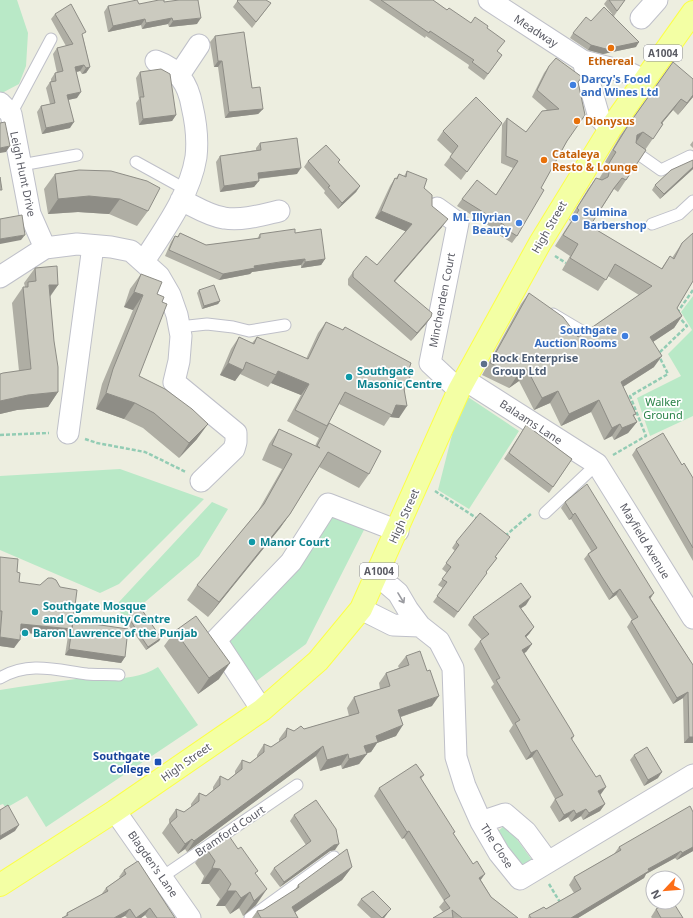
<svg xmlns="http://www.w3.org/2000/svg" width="693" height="918" font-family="'Noto Sans',sans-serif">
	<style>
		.green { fill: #b9e9c7 }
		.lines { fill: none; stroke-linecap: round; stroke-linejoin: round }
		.service-casing { stroke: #bfc0c9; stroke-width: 13 }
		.minor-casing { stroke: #bfc0c9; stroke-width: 23 }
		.primary-casing { stroke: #fcff48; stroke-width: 24 }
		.path { stroke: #93ccb4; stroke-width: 2.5; stroke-dasharray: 4 2; stroke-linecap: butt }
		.service { stroke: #fff; stroke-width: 11 }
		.minor { stroke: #fff; stroke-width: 21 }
		.primary { stroke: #f3ffa4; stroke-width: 22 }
		.wall { fill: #afaea4 }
		.shaded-wall { fill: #8e8d86 }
		.building { fill: #cbcabf; stroke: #8e8d86 }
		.oneway { stroke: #9b9ca1 }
		.food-dot { fill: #e8710a; stroke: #fff; stroke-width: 1.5 }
		.shop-dot { fill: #3f7fe0; stroke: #fff; stroke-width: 1.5 }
		.service-dot { fill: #5c6f8a; stroke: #fff; stroke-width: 1.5 }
		.culture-dot { fill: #0f9aa8; stroke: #fff; stroke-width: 1.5 }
		.transit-dot { fill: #1a4fb4; stroke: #fff; stroke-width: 1.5 }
		.labels { text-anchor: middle; stroke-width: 3.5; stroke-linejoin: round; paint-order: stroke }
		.shield { fill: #fff; stroke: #8b8c92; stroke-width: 1 }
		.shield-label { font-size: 10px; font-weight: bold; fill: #595a63 }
		.street-label { font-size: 11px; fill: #595a63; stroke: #fff }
		.food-label { font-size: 11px; font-weight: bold; fill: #c56008; stroke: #fff; text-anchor: start }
		.shop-label { font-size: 11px; font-weight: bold; fill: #366cbe; stroke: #fff; text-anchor: start }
		.service-label { font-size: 11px; font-weight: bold; fill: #4e5e75; stroke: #fff; text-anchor: start }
		.culture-label { font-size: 11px; font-weight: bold; fill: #0d838f; stroke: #fff; text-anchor: start }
		.park-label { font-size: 11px; fill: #2a8248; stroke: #fff }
		.transit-label { font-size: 11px; font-weight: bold; fill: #164399; stroke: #fff; text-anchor: end }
	</style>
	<rect width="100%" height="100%" fill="#edeee0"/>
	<path class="green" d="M 0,0 L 17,0 L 28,33 L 26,66 L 19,84 L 0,94 Z
		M 693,296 L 693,416 L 650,436 L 637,398 L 681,376 L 668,354 L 692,330 L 681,312 Z
		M 468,397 L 519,431 L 469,509 L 438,490 L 455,423 Z
		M 120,469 L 204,499 L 119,584 L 100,593 L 0,550 L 0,476 Z
		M 212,502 L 228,509 L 199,556 L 125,619 L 120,612 L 119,602 Z
		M 328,504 L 369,520 L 306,644 L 247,688 L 216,640 Z
		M 158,667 L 198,725 L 46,827 L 27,796 L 6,808 L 3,804 L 0,805 L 0,690 C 25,686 51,682 76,679 C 104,677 134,683 158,667 Z
		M 504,826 L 511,831 L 532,860 L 524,870 L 497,832 Z"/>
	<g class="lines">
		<g class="service-casing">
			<path id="service" d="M 11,114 L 51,39
				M 634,151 L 661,170 L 690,156 L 693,158
				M 136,162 L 185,189
				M 21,165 L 77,155
				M 652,224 L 679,214 L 693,201
				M 553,314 L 580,330
				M 179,327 L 207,324 L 233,327 L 249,331 L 285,325
				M 545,513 L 597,464
				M 0,678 C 29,661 56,670 87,674 C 98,675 108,674 119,675
				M 162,877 L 297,785
				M 250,918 L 334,857"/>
		</g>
		<g class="minor-casing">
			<path id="minor" d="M 489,0 L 583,61 L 629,73 L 644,80
				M 641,18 L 657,0
				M 583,61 L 599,117 L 610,129
				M 179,75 L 199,45
				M 0,103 L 11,114 L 30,214 L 45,248
				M 181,200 C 194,206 209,216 224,218 C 242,221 262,215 279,211
				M 437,208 L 458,223 L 430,363 L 459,390
				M 144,261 C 164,230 190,195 196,157 C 198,140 196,123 192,106 C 188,83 178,69 156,61
				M 0,277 L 45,248 L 77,244 L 111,247 L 131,251 L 159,276 L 170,295 L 177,315 L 181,336 L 179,361 L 174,382 L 236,433 L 236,442 L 234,449 L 201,481
				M 465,380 L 597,464 L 693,618
				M 68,433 L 93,246
				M 377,575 L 398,593 L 408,610 L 420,626 L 439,641 L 453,668 L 456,757 L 465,786 L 481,822 L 499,853 L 520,879 L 693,775
				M 361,609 L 393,625 L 420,626
				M 262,710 L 216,640 L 291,562 L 328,504 L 398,531
				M 115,811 L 190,918
				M 481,822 L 505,814 L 526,832 L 548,862"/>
		</g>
		<g class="primary-casing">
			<path id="primary" d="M 0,885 L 115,811 L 262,710 L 318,661 L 361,609 L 459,390 L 540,243 L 610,129 L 693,12"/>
		</g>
		<path class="path" d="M 555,256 L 566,263
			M 677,313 L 693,290
			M 0,435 L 49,433
			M 85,439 L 97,443 L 145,452 L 186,472
			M 613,455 L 646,436 L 630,396 L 668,374 L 658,354 L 687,326 L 679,317
			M 435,491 L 478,519
			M 505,536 L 532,513
			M 549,884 L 561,904"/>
		<use href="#service" class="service"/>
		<use href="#minor" class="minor"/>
		<use href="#primary" class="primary"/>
	</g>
	<path class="wall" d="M 238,0 L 271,3 L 252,28 L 233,7 Z
		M 369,0 L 433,0 L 447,10 L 471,23 L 487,28 L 497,52 L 502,55 L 484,80 L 468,68 L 469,65 L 426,36 L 425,38 Z
		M 607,0 L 625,0 L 614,16 L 636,47 L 603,54 L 588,50 L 570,38 L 573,33 L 591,21 L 612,14 L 604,4 Z
		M 164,2 L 197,24 L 169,27 L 168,24 L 142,29 L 141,25 L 108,32 L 104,12 L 108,6 Z
		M 55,14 L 83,37 L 90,67 L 86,73 L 82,74 L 80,71 L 77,72 L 77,98 L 68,100 L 70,128 L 42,134 L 37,112 L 41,106 L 50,104 L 46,88 L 50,82 L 51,82 L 51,79 L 55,73 L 57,73 L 53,54 L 57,48 L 66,46 L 51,19 Z
		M 215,36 L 252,88 L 263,109 L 258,114 L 225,118 L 218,67 L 214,67 L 210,42 Z
		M 673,62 L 693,97 L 678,115 L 673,110 L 662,123 L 663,124 L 645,150 L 626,180 L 618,192 L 614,189 L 590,226 L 661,269 L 670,256 L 672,258 L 682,243 L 693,233 L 693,281 L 677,308 L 682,316 L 674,328 L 653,342 L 654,367 L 623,387 L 636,414 L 634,416 L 637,422 L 628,433 L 614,440 L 612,436 L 604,440 L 591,412 L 561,426 L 550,403 L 534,410 L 519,381 L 509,388 L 482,375 L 521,304 L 529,293 L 578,337 L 639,295 L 608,276 L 598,291 L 562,270 L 570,256 L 555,246 L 571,221 L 569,220 L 588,189 L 596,178 L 599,179 L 608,164 L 605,162 L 620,136 Z
		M 549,66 L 578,82 L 567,141 L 541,188 L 517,236 L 512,243 L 499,235 L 499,232 L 457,206 L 462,199 L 496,195 L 513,168 L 501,163 L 502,125 L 507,118 L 526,132 L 547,110 L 532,97 L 544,73 Z
		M 140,72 L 176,115 L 172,121 L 139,125 L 136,103 L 139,99 L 136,78 Z
		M 502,123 L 461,180 L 444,165 L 452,154 L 437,140 L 443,131 Z
		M 693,141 L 693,148 L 690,145 Z
		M 260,143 L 297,174 L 258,179 L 254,187 L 220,192 L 216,162 L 220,156 L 256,150 L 256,148 Z
		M 693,160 L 693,169 L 660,199 L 652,190 L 655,185 Z
		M 308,161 L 338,162 L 360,186 L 356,192 L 338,209 L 324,193 L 325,191 L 304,167 Z
		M 79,170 L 148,211 L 137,226 L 109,214 L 78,212 L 48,214 L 44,189 L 55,174 Z
		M 407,171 L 424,188 L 432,206 L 442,227 L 395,281 L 431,317 L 426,324 L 411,341 L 348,285 L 348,279 L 353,272 L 377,265 L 406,231 L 375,218 L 390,186 L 395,178 L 396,178 L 399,174 L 404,176 Z
		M 180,233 L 206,245 L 257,239 L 260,234 L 295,233 L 325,259 L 321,265 L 301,268 L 301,265 L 276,268 L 252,272 L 250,274 L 219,280 L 165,256 L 171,242 L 175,236 L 177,237 Z
		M 35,268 L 58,285 L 50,297 L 58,392 L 48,407 L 17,410 L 0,414 L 0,374 L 19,371 L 12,303 L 23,287 L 25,287 L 24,283 Z
		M 141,274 L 157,294 L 162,302 L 139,376 L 197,439 L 179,458 L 143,428 L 124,419 L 96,409 L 102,384 L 133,310 L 124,307 L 130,289 Z
		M 199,290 L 220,301 L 218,304 L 202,309 L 197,293 Z
		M 326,322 L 342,330 L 345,327 L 409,369 L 399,418 L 390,417 L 384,426 L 339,404 L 327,426 L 319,438 L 287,421 L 301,395 L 271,383 L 268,387 L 240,374 L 235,381 L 220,375 L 231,349 L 239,337 L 252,343 L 257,337 L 306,359 L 318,333 Z
		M 329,423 L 369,474 L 359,488 L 319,467 L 290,514 L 280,528 L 208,617 L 187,600 L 197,585 L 258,511 L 282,469 L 262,460 L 269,444 L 279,429 L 315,446 L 319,438 Z
		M 526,425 L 572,459 L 549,493 L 504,459 Z
		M 636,449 L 682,465 L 693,478 L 693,561 L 632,455 Z
		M 565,502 L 651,599 L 693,665 L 693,743 L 684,743 L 683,698 L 673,704 L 627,627 L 631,621 L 632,620 L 616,595 L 609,600 L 584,559 L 588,554 L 591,551 L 571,519 L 569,520 L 561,508 Z
		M 456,542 L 506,543 L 495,557 L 497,558 L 486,572 L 454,618 L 433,602 L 443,588 L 438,585 L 447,573 L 442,569 L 455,551 L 452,548 Z
		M 0,557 L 17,572 L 19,582 L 125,657 L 121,663 L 65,655 L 68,636 L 67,637 L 20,632 L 14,648 L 0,646 Z
		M 526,605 L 521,608 L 534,627 L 529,634 L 526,637 L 532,644 L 526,652 L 524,653 L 574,736 L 572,740 L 601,794 L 600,795 L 605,804 L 600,811 L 583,820 L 581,816 L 571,822 L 568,817 L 559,822 L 550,807 L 555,799 L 532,757 L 526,760 L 509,731 L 513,725 L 491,687 L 494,684 L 474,649 L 480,641 L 482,640 L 468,625 L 473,617 Z
		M 130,614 L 161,638 L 159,641 L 146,650 L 127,623 L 127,617 Z
		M 175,631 L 219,679 L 198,694 L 164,646 Z
		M 406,656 L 432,706 L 401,717 L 396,736 L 377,743 L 371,752 L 367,753 L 359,764 L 342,769 L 341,765 L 320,771 L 316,756 L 187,852 L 185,849 L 178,854 L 162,833 L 169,823 L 169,819 L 176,809 L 184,812 L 191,807 L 191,804 L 199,793 L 206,796 L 213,790 L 213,787 L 220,776 L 228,780 L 235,774 L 235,771 L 242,760 L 250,763 L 257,758 L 257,755 L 264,744 L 271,747 L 279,742 L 279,739 L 287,728 L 294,731 L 304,729 L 349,716 L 347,708 L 354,697 L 380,689 L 379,683 L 386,673 L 399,668 L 398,666 Z
		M 634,755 L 658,778 L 644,786 L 630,760 Z
		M 424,775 L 421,779 L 491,897 L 518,918 L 433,918 L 443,912 L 439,907 L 444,901 L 404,838 L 402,839 L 374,796 L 379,788 Z
		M 693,812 L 693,851 L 677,860 L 675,858 L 646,874 L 644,878 L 578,918 L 528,918 L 529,915 L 546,909 L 574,893 L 569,885 L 574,877 L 614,854 L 619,847 Z
		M 294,815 L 335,850 L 330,851 L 280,887 L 270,874 L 274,868 L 306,845 L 290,821 Z
		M 206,848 L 256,874 L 256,905 L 243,916 L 239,908 L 230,914 L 225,906 L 216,906 L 220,899 L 209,884 L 201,884 L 204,876 L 195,863 Z
		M 352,867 L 342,880 L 295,912 L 298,918 L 252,918 L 257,911 L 263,910 L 295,890 L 298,885 Z
		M 124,870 L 175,918 L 147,918 L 145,915 L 141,918 L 127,918 L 125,916 L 65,917 L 67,913 L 101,895 L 106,888 L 120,878 L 119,877 Z
		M 361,899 L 387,914 L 384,918 L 371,918 L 357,905 Z
		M 656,909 L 683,918 L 652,918 L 651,917 Z"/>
	<path class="shaded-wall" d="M 172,18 L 168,24 L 142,29 L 146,23 Z
		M 201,18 L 197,24 L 169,27 L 173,21 Z
		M 145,19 L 141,25 L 108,32 L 113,26 Z
		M 639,42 L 636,47 L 603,54 L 588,50 L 591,45 Z
		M 218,61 L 222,61 L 218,67 L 214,67 Z
		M 84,65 L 80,71 L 71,73 L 75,67 Z
		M 90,67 L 86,73 L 82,74 L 86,68 Z
		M 81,92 L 77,98 L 63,101 L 67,95 Z
		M 693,95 L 693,97 L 678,115 Z
		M 681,99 L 673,110 L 653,134 L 661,123 Z
		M 263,109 L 258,114 L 225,118 L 229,112 Z
		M 176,115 L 172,121 L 139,125 L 143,119 Z
		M 74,122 L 70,128 L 42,134 L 46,128 Z
		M 643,132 L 635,144 L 637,135 Z
		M 10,146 L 6,152 L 0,153 L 0,148 Z
		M 693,167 L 693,169 L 660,199 L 664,194 Z
		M 301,168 L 297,174 L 254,179 L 258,173 Z
		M 259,181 L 254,187 L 220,192 L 224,186 Z
		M 360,186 L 356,192 L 338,209 L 342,203 Z
		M 89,196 L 120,199 L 109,214 L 78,212 L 48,214 L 58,199 Z
		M 381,211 L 412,224 L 407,232 L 375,218 Z
		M 448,219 L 442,227 L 389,288 L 394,281 Z
		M 25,235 L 21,240 L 0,244 L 0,239 Z
		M 305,259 L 301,265 L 252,272 L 250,274 L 219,280 L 223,274 L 254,266 Z
		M 325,259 L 321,265 L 301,268 L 305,262 Z
		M 49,285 L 58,285 L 47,300 Z
		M 134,292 L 143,295 L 133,310 L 124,307 Z
		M 220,301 L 218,304 L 202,309 L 204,306 Z
		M 682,316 L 674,328 L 642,349 L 650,337 Z
		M 431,317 L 426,324 L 411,341 L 417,333 Z
		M 662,356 L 654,367 L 613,393 L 621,382 Z
		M 228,363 L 243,370 L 235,381 L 220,375 Z
		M 527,369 L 519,381 L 509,388 L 517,376 Z
		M 278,371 L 309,384 L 301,395 L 271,383 L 276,375 Z
		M 558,391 L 550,403 L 534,410 L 542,398 Z
		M 58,392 L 48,407 L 17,410 L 0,414 L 0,401 L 28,395 Z
		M 106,393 L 135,403 L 124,419 L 96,409 Z
		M 599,400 L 591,412 L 561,426 L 569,414 Z
		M 396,405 L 407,406 L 399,418 L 390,417 Z
		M 637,422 L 628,433 L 614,440 L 622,428 Z
		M 208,424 L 197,439 L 179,458 L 189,443 Z
		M 620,424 L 612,436 L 604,440 L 612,428 Z
		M 575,513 L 571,519 L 569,520 L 573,515 Z
		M 290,514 L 280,528 L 208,617 L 219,602 Z
		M 620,589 L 616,595 L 609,600 L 613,594 Z
		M 654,593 L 650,599 L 649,597 Z
		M 531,597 L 526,605 L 514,613 L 519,606 Z
		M 21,624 L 72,629 L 67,637 L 16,632 Z
		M 534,627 L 529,634 L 520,643 L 525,636 Z
		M 0,637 L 20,640 L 14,648 L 0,646 Z
		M 161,638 L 159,641 L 146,650 L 148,647 Z
		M 532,644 L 526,652 L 517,657 L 522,650 Z
		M 69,649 L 125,657 L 121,663 L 65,655 Z
		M 230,663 L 219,679 L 198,694 L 209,678 Z
		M 688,692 L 683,698 L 673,704 L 677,698 Z
		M 439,696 L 432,706 L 391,720 L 398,710 Z
		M 403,725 L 396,736 L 377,743 L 371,752 L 357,756 L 364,746 L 376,736 Z
		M 689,737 L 693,737 L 693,743 L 684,743 Z
		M 323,746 L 316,756 L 187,852 L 194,841 Z
		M 537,750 L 532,757 L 526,760 L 531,753 Z
		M 348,754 L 341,765 L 320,771 L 327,760 Z
		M 367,754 L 359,764 L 342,769 L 349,759 Z
		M 662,772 L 658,778 L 644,786 L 648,780 Z
		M 606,787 L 601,794 L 593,799 L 598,791 Z
		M 605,804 L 600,811 L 583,820 L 589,813 Z
		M 586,809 L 581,816 L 571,822 L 576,814 Z
		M 574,810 L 568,817 L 559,822 L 564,815 Z
		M 19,825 L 15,831 L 0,840 L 0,836 Z
		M 409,831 L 404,838 L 402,839 L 407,832 Z
		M 192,839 L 185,849 L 178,854 L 185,844 Z
		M 339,844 L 335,850 L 330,851 L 280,887 L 284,882 L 334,845 Z
		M 693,847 L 693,851 L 677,860 L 682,853 Z
		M 681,851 L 675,858 L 646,874 L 644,878 L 578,918 L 571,918 L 648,869 Z
		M 352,867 L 342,880 L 287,918 L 292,907 Z
		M 212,868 L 220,869 L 209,884 L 201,884 Z
		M 485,874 L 480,881 L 479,878 Z
		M 267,889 L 256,905 L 243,916 L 254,901 Z
		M 227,891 L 236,891 L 225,906 L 216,906 Z
		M 250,892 L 239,908 L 230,914 L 241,898 Z
		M 150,908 L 145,915 L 141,918 L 136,918 Z
		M 130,909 L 125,916 L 121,918 L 114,918 Z
		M 391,909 L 387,914 L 384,918 L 382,918 Z"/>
	<path class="building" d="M 137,0 L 139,4 L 159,0 L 164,0 L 164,2 L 179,0 L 198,0 L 201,18 L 173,21 L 172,18 L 146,23 L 145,19 L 113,26 L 108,6 Z
		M 238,0 L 266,0 L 271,3 L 256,22 L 237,1 Z
		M 381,0 L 433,0 L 447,10 L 449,8 L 471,23 L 475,17 L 488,26 L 487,28 L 505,41 L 497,51 L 502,55 L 488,74 L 472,62 L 474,60 L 430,31 L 429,33 Z
		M 609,0 L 625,0 L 617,11 Z
		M 71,4 L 86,32 L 82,34 L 90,67 L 86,68 L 84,65 L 75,67 L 81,92 L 67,95 L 74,122 L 46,128 L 41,106 L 55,103 L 50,82 L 56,81 L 55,73 L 63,71 L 57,48 L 73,44 L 55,14 Z
		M 604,7 L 639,42 L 606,49 L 591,45 L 573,33 L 586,17 L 591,21 Z
		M 244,32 L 252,88 L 260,87 L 263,109 L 229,112 L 222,61 L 218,61 L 215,36 Z
		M 556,58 L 582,77 L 578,82 L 585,115 L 567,141 L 541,188 L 544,190 L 517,236 L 504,228 L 504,225 L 462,199 L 477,180 L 496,195 L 518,161 L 506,156 L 507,118 L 526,132 L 542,111 L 559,109 L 537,90 L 549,66 Z
		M 673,62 L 693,79 L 693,95 L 687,103 L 681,99 L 661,123 L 663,124 L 653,139 L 643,132 L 637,135 L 636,143 L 646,150 L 626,180 L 622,178 L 614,188 L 590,226 L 662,269 L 670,256 L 674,259 L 682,243 L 693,233 L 693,281 L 677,308 L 682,316 L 650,337 L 662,356 L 621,382 L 636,414 L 633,415 L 637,422 L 622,428 L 620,424 L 612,428 L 599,400 L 569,414 L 558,391 L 542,398 L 527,369 L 517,376 L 490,363 L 529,293 L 563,317 L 578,337 L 652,286 L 615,264 L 606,280 L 570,258 L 578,244 L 563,235 L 579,210 L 577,208 L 596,178 L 602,180 L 608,177 L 609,173 L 606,168 L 616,152 L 613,150 L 629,124 Z
		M 161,69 L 170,74 L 176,115 L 143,119 L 140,97 L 144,97 L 140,72 Z
		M 476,97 L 502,123 L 467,172 L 450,157 L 458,146 L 443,131 Z
		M 5,122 L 10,146 L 0,148 L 0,123 Z
		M 297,138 L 301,168 L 258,173 L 259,181 L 224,186 L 220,156 L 261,150 L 260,143 Z
		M 326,145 L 340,160 L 338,162 L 360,186 L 342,203 L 328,187 L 330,186 L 308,161 Z
		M 693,160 L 693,167 L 664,194 L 655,185 L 671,170 Z
		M 79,170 L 111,171 L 147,181 L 160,188 L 148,211 L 120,199 L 89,196 L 58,199 L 55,174 Z
		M 407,171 L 427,179 L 424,188 L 432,195 L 432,206 L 448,219 L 394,281 L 432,313 L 431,317 L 417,333 L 353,277 L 353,272 L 366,256 L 377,265 L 412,224 L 381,211 L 395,178 L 397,179 L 399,174 L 406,177 Z
		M 0,177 L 2,190 L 0,190 Z
		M 22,215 L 25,235 L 0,239 L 0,219 Z
		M 295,229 L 295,233 L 321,229 L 325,259 L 305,262 L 305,259 L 280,262 L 254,266 L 255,268 L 223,274 L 169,250 L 175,236 L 178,237 L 180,233 L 206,245 L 260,238 L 260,234 Z
		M 57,266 L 58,285 L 49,285 L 54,341 L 58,367 L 58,392 L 28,395 L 0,401 L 0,374 L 3,373 L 31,369 L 23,287 L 28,287 L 28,282 L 36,281 L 35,268 Z
		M 141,274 L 162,282 L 157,294 L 164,297 L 162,302 L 167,304 L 139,376 L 165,389 L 192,409 L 208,424 L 189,443 L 154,413 L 135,403 L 106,393 L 113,369 L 143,295 L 134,292 Z
		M 214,285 L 220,301 L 204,306 L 199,290 Z
		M 326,322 L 343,330 L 345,327 L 411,363 L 409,369 L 413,371 L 404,389 L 407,406 L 396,405 L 392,415 L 345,392 L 327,426 L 295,410 L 309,384 L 278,371 L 276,375 L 246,362 L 243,370 L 228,363 L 239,337 L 254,344 L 257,337 L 308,359 Z
		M 329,423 L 381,451 L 369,474 L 328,452 L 290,514 L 219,602 L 197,585 L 264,504 L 292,454 L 272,445 L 279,429 L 320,448 L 317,446 Z
		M 526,425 L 572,459 L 553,487 L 509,453 Z
		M 663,433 L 682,465 L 684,463 L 693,478 L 693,548 L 636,449 Z
		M 587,484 L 654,593 L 649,597 L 693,665 L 693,737 L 689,737 L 688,692 L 677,698 L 631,621 L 638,617 L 620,589 L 613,594 L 602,577 L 588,554 L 597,548 L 575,513 L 573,515 L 565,502 Z
		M 480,513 L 510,537 L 495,557 L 497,558 L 486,572 L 487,573 L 458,612 L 437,596 L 447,582 L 442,579 L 451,567 L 446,563 L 459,545 L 456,542 Z
		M 0,557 L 18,559 L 17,572 L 20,573 L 19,582 L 40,585 L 48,578 L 52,578 L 56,580 L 60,587 L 77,590 L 72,629 L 21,624 L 20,640 L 0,637 L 2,611 L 0,611 Z
		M 521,583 L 531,597 L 519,606 L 534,627 L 525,636 L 532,644 L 522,650 L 571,730 L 574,736 L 571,738 L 596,777 L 600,775 L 606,787 L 598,791 L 605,804 L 589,813 L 586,809 L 576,814 L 574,810 L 564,815 L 555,799 L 563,795 L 537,750 L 531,753 L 515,723 L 520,720 L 496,680 L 500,678 L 480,641 L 489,634 L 473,617 Z
		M 140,607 L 161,638 L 148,647 L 130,620 L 130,614 Z
		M 196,616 L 230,663 L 209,678 L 175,631 Z
		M 73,621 L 128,629 L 125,657 L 69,649 Z
		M 420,651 L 427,671 L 430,670 L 439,696 L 398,710 L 403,725 L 376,736 L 378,742 L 364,746 L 367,754 L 349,759 L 348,754 L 327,760 L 323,746 L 194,841 L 192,839 L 185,844 L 170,823 L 177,817 L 176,809 L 184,812 L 199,801 L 199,793 L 206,796 L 220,785 L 220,776 L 228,780 L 242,769 L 242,760 L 250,763 L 264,752 L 264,744 L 271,747 L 286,737 L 287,728 L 294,731 L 301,726 L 304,729 L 359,713 L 354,697 L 390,686 L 386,673 L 409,665 L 406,656 Z
		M 647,747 L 662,772 L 648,780 L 634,755 Z
		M 416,764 L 424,775 L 420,777 L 455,832 L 453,833 L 473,864 L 477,861 L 485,874 L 479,878 L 491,897 L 518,918 L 462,918 L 452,910 L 453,918 L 433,918 L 450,908 L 444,900 L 450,896 L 409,831 L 407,832 L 379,788 Z
		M 316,800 L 336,829 L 339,844 L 334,845 L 284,882 L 274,868 L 311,841 L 294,815 Z
		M 8,805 L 19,825 L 0,836 L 0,810 Z
		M 690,806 L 693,812 L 693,847 L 682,853 L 681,851 L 648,869 L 649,871 L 571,918 L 531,918 L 529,915 L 544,907 L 546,909 L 581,889 L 574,877 L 621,850 L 619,847 Z
		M 227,833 L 238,849 L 241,847 L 258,871 L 255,873 L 267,889 L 254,901 L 250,892 L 241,898 L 236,891 L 227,891 L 231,884 L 220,869 L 212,868 L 215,861 L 206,848 Z
		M 347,849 L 352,867 L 292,907 L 298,918 L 261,918 L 257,911 L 263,910 L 299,887 L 298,885 Z
		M 138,861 L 175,918 L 157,918 L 150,908 L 136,918 L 130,909 L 114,918 L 62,918 L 68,915 L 67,913 L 108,891 L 106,888 L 126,874 L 124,870 Z
		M 373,891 L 391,909 L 382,918 L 361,899 Z
		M 668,902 L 673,902 L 683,918 L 661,918 L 656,909 Z"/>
	<defs><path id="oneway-shaft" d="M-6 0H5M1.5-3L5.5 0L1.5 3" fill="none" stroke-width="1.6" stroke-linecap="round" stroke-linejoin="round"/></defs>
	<use class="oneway" href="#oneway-shaft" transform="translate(401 598) rotate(59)"/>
	<g class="food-dot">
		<circle cx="611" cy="48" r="4"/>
		<circle cx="577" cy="121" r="4"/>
		<circle cx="544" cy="160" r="4"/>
	</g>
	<g class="shop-dot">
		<circle cx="573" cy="85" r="4"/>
		<circle cx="575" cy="218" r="4"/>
		<circle cx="519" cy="223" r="4"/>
		<circle cx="625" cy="336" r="4"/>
	</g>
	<circle class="service-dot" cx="484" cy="364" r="4"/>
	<g class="culture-dot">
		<circle cx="349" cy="377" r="4"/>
		<circle cx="252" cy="542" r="4"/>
		<circle cx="35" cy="612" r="4"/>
		<circle cx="25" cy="633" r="4"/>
	</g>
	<rect class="transit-dot" x="154" y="758" width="8" height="8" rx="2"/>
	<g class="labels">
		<g class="shield">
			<rect x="644" y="45" width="38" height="16" rx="3"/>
			<rect x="360" y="563" width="38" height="16" rx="3"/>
		</g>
		<g class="shield-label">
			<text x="663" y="57">A1004</text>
			<text x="379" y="575">A1004</text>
		</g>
		<g class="street-label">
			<text transform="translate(536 31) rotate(33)" y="4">Meadway</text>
			<text transform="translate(23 174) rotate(78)" y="4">Leigh Hunt Drive</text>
			<text transform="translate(549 227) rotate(-60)" y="4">High Street</text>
			<text transform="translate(442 300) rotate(-79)" y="4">Minchenden Court</text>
			<text transform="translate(531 422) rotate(33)" y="4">Balaams Lane</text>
			<text transform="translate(404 516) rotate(-66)" y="4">High Street</text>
			<text transform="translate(645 541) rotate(59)" y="4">Mayfield Avenue</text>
			<text transform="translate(186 762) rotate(-35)" y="4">High Street</text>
			<text transform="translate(230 831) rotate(-34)" y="4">Bramford Court</text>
			<text transform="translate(497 846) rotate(57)" y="4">The Close</text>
			<text transform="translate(153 864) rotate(55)" y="4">Blagden's Lane</text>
		</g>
		<g class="food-label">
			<text x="611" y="65" text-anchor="middle">Ethereal</text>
			<text x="585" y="125">Dionysus</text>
			<text x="552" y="158">Cataleya<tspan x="552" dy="13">Resto &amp; Lounge</tspan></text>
		</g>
		<g class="shop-label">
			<text x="581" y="83">Darcy's Food<tspan x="581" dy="13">and Wines Ltd</tspan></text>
			<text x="583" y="216">Sulmina<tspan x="583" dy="13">Barbershop</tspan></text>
			<text x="511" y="221" text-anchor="end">ML Illyrian<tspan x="511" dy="13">Beauty</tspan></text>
			<text x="617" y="334" text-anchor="end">Southgate<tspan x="617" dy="13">Auction Rooms</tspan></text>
		</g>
		<g class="service-label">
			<text x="492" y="362">Rock Enterprise<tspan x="492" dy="13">Group Ltd</tspan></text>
		</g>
		<g class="culture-label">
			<text x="357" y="375">Southgate<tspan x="357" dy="13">Masonic Centre</tspan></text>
			<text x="260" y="546">Manor Court</text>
			<text x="43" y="610">Southgate Mosque<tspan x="43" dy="13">and Community Centre</tspan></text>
			<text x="33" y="637">Baron Lawrence of the Punjab</text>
		</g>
		<g class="park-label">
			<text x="663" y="406">Walker<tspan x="663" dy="13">Ground</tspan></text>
		</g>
		<g class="transit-label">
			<text x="150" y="760">Southgate<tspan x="150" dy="13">College</tspan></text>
		</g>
	</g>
	<g transform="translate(665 890) rotate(244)"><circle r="19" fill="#ffffff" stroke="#bdbdc1"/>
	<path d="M0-3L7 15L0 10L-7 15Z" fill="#fc6e18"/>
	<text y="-6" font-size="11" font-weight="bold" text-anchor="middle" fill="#595a63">N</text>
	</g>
</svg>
